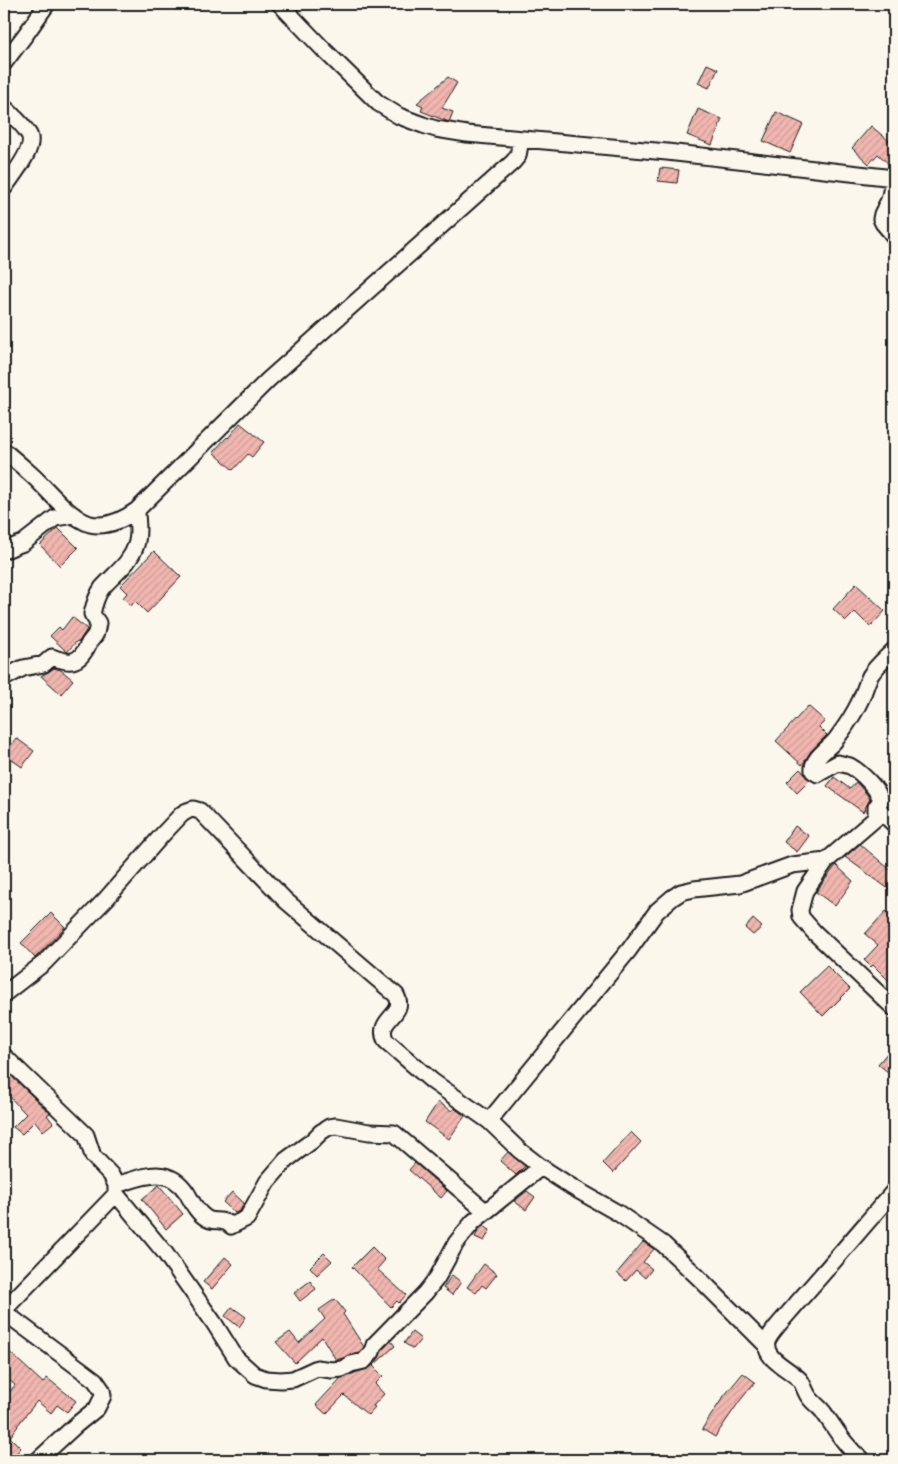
<svg xmlns="http://www.w3.org/2000/svg" width="898" height="1464" font-family="Dekko,sans-serif">
	<style>
		.building { fill: url(#building-hatch); stroke: #1c1c1c }
		.lines { fill: none; stroke-linecap: round; stroke-linejoin: round }
		.minor-casing { stroke: #1c1c1c; stroke-width: 19 }
		.minor { stroke: #fbf7ec; stroke-width: 15 }
	</style>
	<defs>
		<pattern id="building-hatch" width="6" height="6" patternUnits="userSpaceOnUse" patternTransform="scale(1.25)"><rect width="6" height="6" fill="#f1b6b0"/><path d="M-1 1l2-2M0 6l6-6M5 7l2-2" fill="none" stroke="#ce9c97"/></pattern>
	</defs>
	<rect width="100%" height="100%" fill="#fbf7ec"/>
	<filter id="ink" filterUnits="userSpaceOnUse"><feTurbulence type="fractalNoise" baseFrequency=".02" numOctaves="2"/><feDisplacementMap in="SourceGraphic" scale="10" xChannelSelector="R" yChannelSelector="G"/><feConvolveMatrix kernelMatrix="1 2 1 2 8 2 1 2 1" color-interpolation-filters="sRGB"/></filter>
	<g filter="url(#ink)">
		<path class="building" d="M 707,64 L 718,69 L 709,88 L 698,83 Z
			M 448,77 L 457,83 L 442,108 L 453,112 L 449,122 L 421,111 L 423,106 L 417,103 Z
			M 698,109 L 722,119 L 712,145 L 687,135 Z
			M 776,112 L 803,124 L 790,153 L 763,141 Z
			M 871,126 L 894,145 L 894,157 L 889,164 L 878,154 L 869,164 L 852,148 Z
			M 660,168 L 679,170 L 677,183 L 658,181 Z
			M 240,423 L 264,442 L 252,457 L 248,454 L 233,470 L 213,452 L 227,437 L 228,438 Z
			M 58,528 L 78,548 L 60,566 L 40,545 Z
			M 154,551 L 181,577 L 147,613 L 135,601 L 131,606 L 123,598 L 127,593 L 120,586 Z
			M 856,584 L 885,611 L 870,627 L 855,612 L 846,621 L 833,609 Z
			M 72,617 L 87,629 L 79,642 L 77,641 L 67,652 L 50,636 L 59,627 L 62,630 Z
			M 54,668 L 61,670 L 73,680 L 61,694 L 41,676 Z
			M 808,706 L 825,721 L 819,727 L 827,735 L 811,751 L 802,765 L 776,741 Z
			M 16,738 L 34,751 L 22,767 L 4,754 Z
			M 800,769 L 810,780 L 797,793 L 787,782 Z
			M 834,777 L 850,789 L 856,782 L 865,792 L 870,799 L 863,812 L 827,786 Z
			M 795,826 L 809,836 L 797,852 L 784,842 Z
			M 860,844 L 894,873 L 894,893 L 845,857 Z
			M 836,865 L 853,881 L 835,906 L 816,892 Z
			M 886,911 L 894,919 L 894,986 L 873,965 L 871,967 L 864,960 L 878,945 L 865,934 Z
			M 51,913 L 65,927 L 35,958 L 21,943 Z
			M 753,919 L 762,927 L 753,935 L 745,928 Z
			M 827,966 L 850,989 L 823,1016 L 800,992 Z
			M 894,1045 L 894,1077 L 878,1064 Z
			M 4,1069 L 50,1113 L 47,1115 L 53,1123 L 43,1131 L 35,1121 L 22,1134 L 13,1127 L 26,1114 L 4,1091 Z
			M 438,1102 L 452,1111 L 454,1108 L 465,1116 L 449,1139 L 425,1122 Z
			M 631,1132 L 641,1142 L 613,1173 L 603,1163 Z
			M 508,1152 L 525,1166 L 516,1175 L 500,1161 Z
			M 415,1163 L 447,1191 L 441,1198 L 409,1170 Z
			M 159,1185 L 183,1214 L 166,1229 L 142,1199 Z
			M 527,1191 L 535,1197 L 526,1210 L 514,1201 Z
			M 232,1192 L 244,1203 L 240,1211 L 235,1213 L 223,1202 Z
			M 483,1226 L 490,1230 L 484,1241 L 475,1237 L 479,1229 Z
			M 643,1242 L 654,1249 L 643,1262 L 652,1269 L 645,1278 L 636,1270 L 626,1281 L 617,1273 Z
			M 372,1247 L 385,1260 L 377,1269 L 406,1295 L 399,1303 L 397,1301 L 391,1307 L 352,1267 Z
			M 324,1253 L 332,1261 L 317,1275 L 310,1267 Z
			M 225,1257 L 233,1264 L 212,1289 L 203,1282 Z
			M 484,1264 L 497,1274 L 486,1288 L 482,1285 L 476,1293 L 467,1287 Z
			M 452,1275 L 461,1282 L 452,1295 L 443,1288 Z
			M 310,1281 L 316,1289 L 300,1301 L 294,1293 Z
			M 335,1299 L 345,1312 L 343,1314 L 364,1347 L 359,1353 L 336,1360 L 322,1337 L 295,1363 L 276,1342 L 290,1332 L 299,1343 L 325,1319 L 319,1310 Z
			M 232,1307 L 246,1317 L 239,1327 L 225,1316 Z
			M 412,1332 L 421,1339 L 413,1349 L 404,1343 Z
			M 391,1341 L 395,1346 L 373,1366 L 383,1376 L 375,1384 L 384,1394 L 373,1406 L 375,1407 L 368,1415 L 344,1395 L 326,1414 L 316,1405 L 341,1378 L 371,1367 L 379,1358 L 382,1350 Z
			M 4,1347 L 43,1383 L 47,1378 L 76,1401 L 67,1412 L 57,1405 L 51,1413 L 37,1401 L 17,1426 L 18,1426 L 10,1437 L 21,1448 L 10,1460 L 4,1460 L 4,1399 L 15,1385 L 4,1376 Z
			M 743,1373 L 755,1382 L 739,1402 L 715,1437 L 702,1429 L 724,1396 Z"/>
		<g class="lines">
			<g class="minor-casing">
				<path id="minor" d="M 280,4 L 323,49 L 378,103 L 399,116 L 423,125 L 436,129 L 467,134 L 667,152 L 894,178
					M 4,63 L 26,34 L 47,4
					M 4,107 C 12,115 22,123 28,133 C 38,146 12,176 4,188
					M 894,178 L 889,200 L 882,214 L 881,219 L 883,223 L 894,236
					M 4,451 C 14,459 24,468 33,476 C 48,490 70,518 90,524 C 107,528 123,520 137,510 L 268,380 L 513,162 L 518,156 L 521,139
					M 4,549 L 5,550 C 12,548 16,545 23,543 L 55,518 L 74,515
					M 894,650 C 886,658 876,666 870,676 C 866,684 864,693 860,701 C 854,714 846,726 837,738 C 830,748 811,758 813,771 L 818,774 L 838,763 C 842,764 847,765 850,766 C 861,772 878,789 881,800 L 876,807 L 876,818 L 826,861 L 805,891 L 800,910 L 801,917 L 814,932 L 894,1008
					M 4,678 L 23,668 L 44,664 L 52,657 C 70,664 79,664 88,645 C 89,641 93,639 95,635 C 97,632 97,627 98,623 L 92,614 C 94,605 97,595 102,588 C 114,574 130,564 136,545 C 140,534 137,521 137,510
					M 876,807 L 894,824
					M 4,994 L 44,963 L 106,899 L 163,834 L 182,814 L 187,811 L 193,809 L 200,811 L 285,900 L 396,995 C 408,1015 374,1019 386,1041 L 432,1081 L 489,1121 L 519,1150 L 541,1167 L 572,1187 L 618,1213 L 663,1244 L 699,1278 L 767,1346
					M 4,1056 L 86,1135 L 93,1156 L 111,1175 L 116,1185 L 116,1194 L 4,1310
					M 489,1121 L 629,950 L 657,911 L 672,898 L 681,892 L 694,889 L 740,884 L 792,865 L 826,861
					M 116,1185 C 143,1177 168,1164 187,1193 C 192,1202 197,1213 206,1218 C 213,1223 218,1219 224,1222 C 227,1222 229,1224 231,1226 L 247,1218 L 267,1182 L 286,1160 L 312,1141 L 321,1132 L 329,1127 L 336,1126 L 369,1132 L 394,1133 L 485,1211
					M 116,1194 L 165,1253 L 214,1323 L 236,1358 L 255,1375 L 266,1379 L 281,1380 L 293,1379 L 317,1368 L 332,1370 L 342,1369 L 351,1364 L 364,1361 L 372,1352 L 374,1345 L 425,1293 L 437,1278 L 456,1243 L 473,1222 L 541,1167
					M 4,1312 L 95,1380 L 102,1390 L 103,1396 L 97,1408 L 76,1425 L 38,1460
					M 862,1460 C 846,1447 836,1430 824,1413 C 820,1407 813,1403 809,1397 C 805,1392 804,1385 800,1380 C 790,1369 763,1359 767,1342 C 769,1333 791,1311 797,1303 C 830,1266 862,1228 894,1191"/>
			</g>
			<use href="#minor" class="minor"/>
		</g>
	</g>
	<rect width="898" height="1464" fill="none" stroke="#fbf7ec" stroke-width="20"/>
	<rect x="10" y="10" width="878" height="1444" fill="none" stroke="#1c1c1c" stroke-width="2" filter="url(#ink)"/>
</svg>
